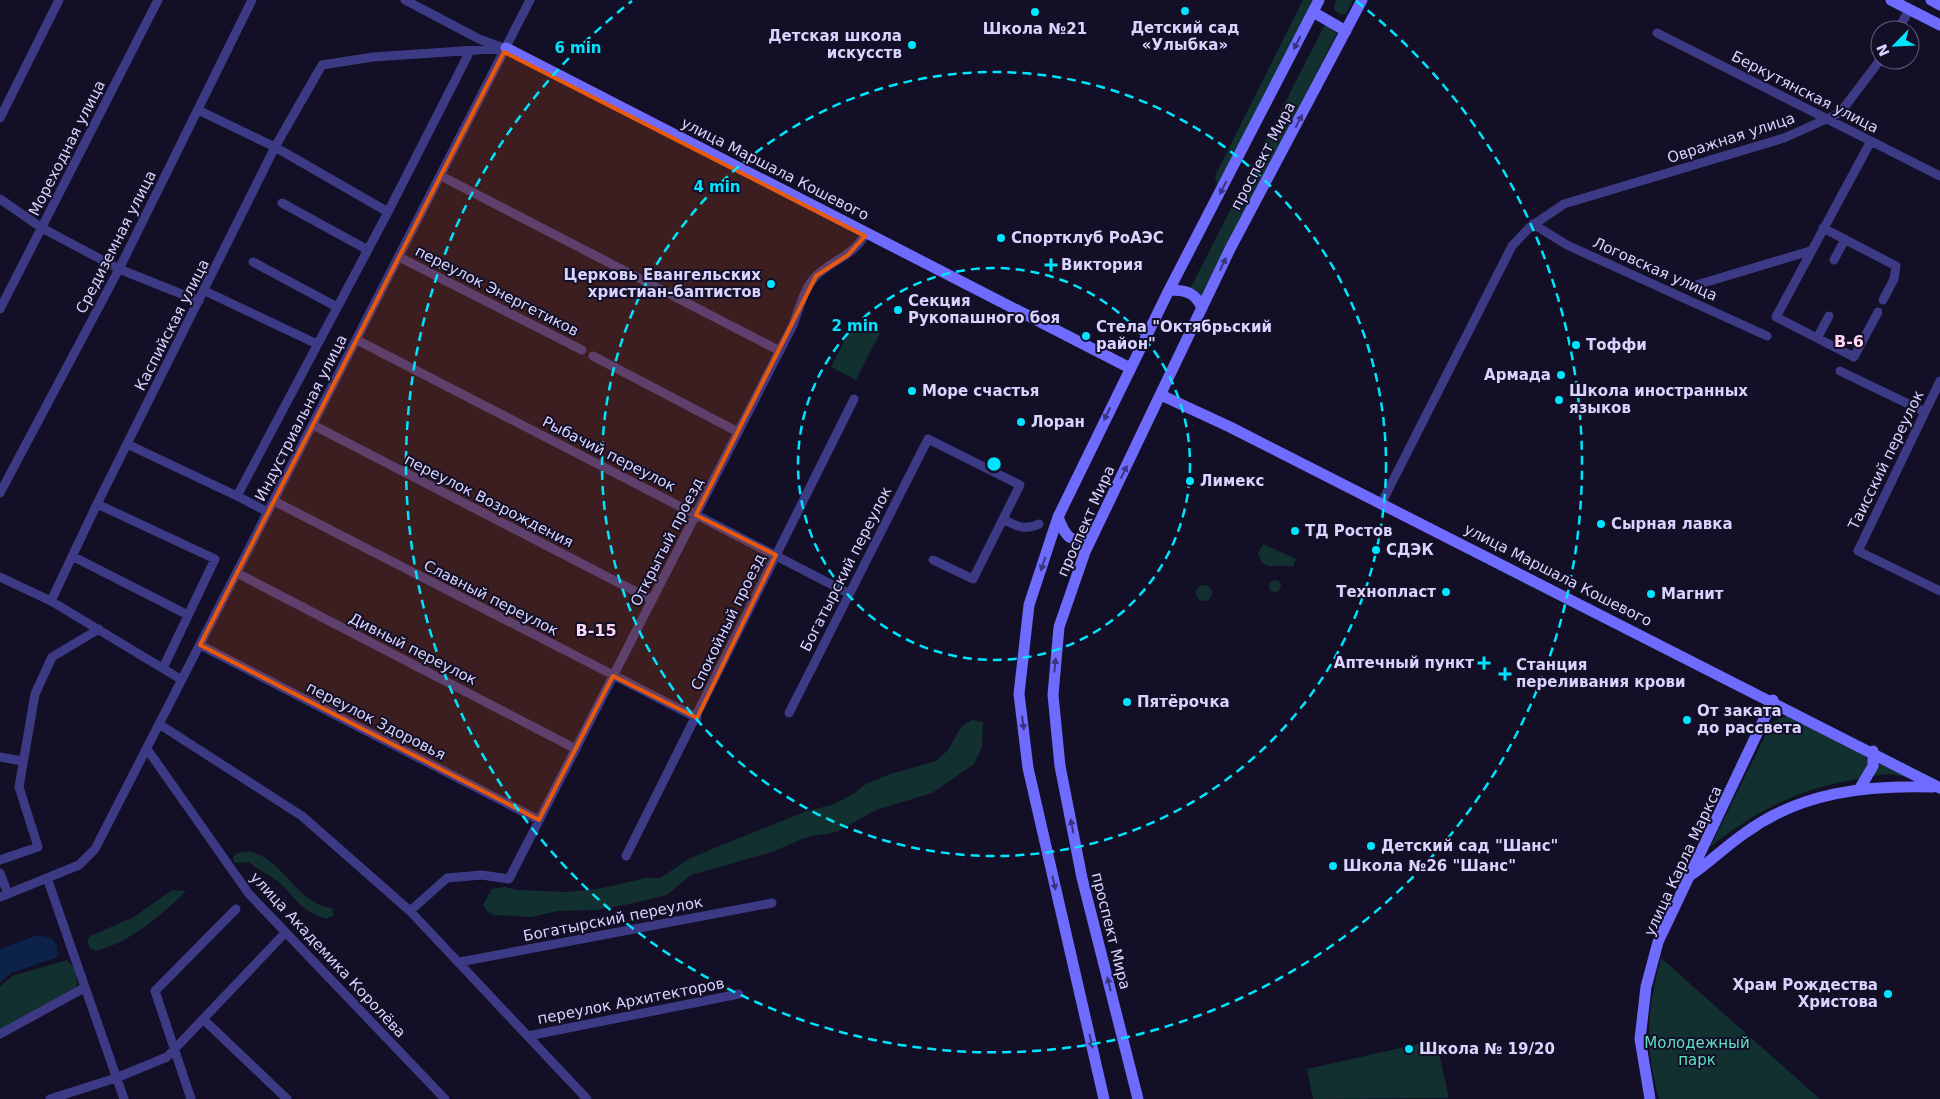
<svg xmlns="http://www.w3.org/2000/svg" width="1940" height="1099" font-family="'DejaVu Sans',sans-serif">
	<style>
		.green { fill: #12302f }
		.water { fill: #0c2248 }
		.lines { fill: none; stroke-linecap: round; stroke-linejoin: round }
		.street { stroke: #3d3a85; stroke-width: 9 }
		.secondary { stroke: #6f6bff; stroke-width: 11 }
		.oneway { fill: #38347d }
		.marked { fill: #e8590c; fill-opacity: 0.2; stroke: #e8590c; stroke-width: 4; stroke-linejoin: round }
		.ring { fill: none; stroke: #00e5ff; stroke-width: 2.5; stroke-dasharray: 9 6 }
		.poi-dot { fill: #00e5ff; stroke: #130f26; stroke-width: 2 }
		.labels { text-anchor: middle; stroke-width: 4; stroke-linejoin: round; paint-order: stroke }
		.poi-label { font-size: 15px; font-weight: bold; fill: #d9d4ff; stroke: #130f26; text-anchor: start }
		.street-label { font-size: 15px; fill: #d9d4ff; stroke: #130f26 }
		.park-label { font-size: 15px; fill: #5fe0c0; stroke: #130f26 }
		.neighbourhood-label { font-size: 16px; font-weight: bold; fill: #ffd6f0; stroke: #130f26 }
		.centre { fill: #00e5ff; stroke: #130f26; stroke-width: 2.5 }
		.ring-label { font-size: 15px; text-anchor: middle; font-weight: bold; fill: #00e5ff; stroke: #130f26; stroke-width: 4; stroke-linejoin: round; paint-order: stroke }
	</style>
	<rect width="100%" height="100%" fill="#130f26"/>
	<path class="green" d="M 1303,0 L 1318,0 L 1219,193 L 1215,176 Z
		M 1336,0 L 1353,0 L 1346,14 L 1341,15 L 1335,11 L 1334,6 Z
		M 1324,26 L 1328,26 L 1337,33 L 1203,298 L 1197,290 L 1190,289 Z
		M 855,320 L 880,333 L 856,380 L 831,367 Z
		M 1263,544 L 1296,559 L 1293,566 L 1269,566 L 1262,563 L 1258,553 Z
		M1269 586a6 6 0 1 1 12 0a6 6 0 1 1-12 0Z
		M1196 593a8 8 0 1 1 16 0a8 8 0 1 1-16 0Z
		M 1788,716 L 1862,752 L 1868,760 L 1866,770 L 1860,779 C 1801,787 1756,811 1710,847 L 1771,724 L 1779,718 Z
		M 972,720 L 983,722 L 982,747 L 974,764 L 932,793 L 876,810 L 837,832 L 807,837 L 772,852 L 691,875 L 667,895 L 630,904 L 595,910 L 558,911 L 531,917 L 494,915 L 488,912 L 483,905 L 492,889 L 505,887 L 518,890 L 567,892 L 598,889 L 646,878 L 660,878 L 689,859 L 712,849 L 807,811 L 832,805 L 853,794 L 866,784 L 890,774 L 936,761 L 947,751 L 962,726 Z
		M 1878,762 L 1908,777 L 1889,774 L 1873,776 Z
		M 251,851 C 256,854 263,856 268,860 C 291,876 302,904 332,908 L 334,915 L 326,919 C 300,910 299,902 281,884 C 271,875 259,871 249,862 L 234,863 L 233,856 L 241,852 Z
		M 172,890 L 186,891 C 161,916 130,942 96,951 L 90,948 L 87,941 L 90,936 L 134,917 Z
		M 1661,958 L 1820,1099 L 1659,1099 C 1644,1045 1647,1011 1661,958 Z
		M 67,960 C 74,966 79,978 76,987 L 0,1029 L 0,987 L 12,976 Z
		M 1436,1040 L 1449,1098 L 1313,1099 L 1307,1069 Z"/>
	<path class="water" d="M 38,935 L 51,938 L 57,946 L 58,957 L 11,973 L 0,983 L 0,949 Z"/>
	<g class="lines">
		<path class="street" d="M 405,0 L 479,39 L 501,47
			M 1898,30 L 1909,10
			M 1657,33 L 1940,176
			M 198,110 L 275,147 L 388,212 L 470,51
			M 0,118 L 59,0
			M 441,176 L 780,351
			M 0,199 L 42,228 L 119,269 L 199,301
			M 282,203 L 368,250
			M 1533,224 L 1567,245 L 1767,336
			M 1823,228 L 1896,266 L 1894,279 L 1883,300
			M 399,257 L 582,350
			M 1834,260 L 1845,239
			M 253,262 L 337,307
			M 1693,286 L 1810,251
			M 205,291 L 317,344
			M 0,309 L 158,0
			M 1829,316 L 1817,338 L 1776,317 L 1871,141
			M 1817,338 L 1854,357 L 1878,312
			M 357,340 L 848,593
			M 593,356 L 738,432
			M 1840,371 L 1925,412
			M 1940,381 L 1858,551 L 1940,591
			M 313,425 L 652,600
			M 127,444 L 237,496
			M 0,493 L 119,269 L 252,0
			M 1383,500 L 1512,246 L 1530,227 L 1564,204 L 1784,138 L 1840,113 L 1880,60
			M 274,501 L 697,718
			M 97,504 L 215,559 L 163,668
			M 268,512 L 237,496 L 388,212
			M 72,556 L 188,615
			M 933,560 L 973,579 L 1003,519 C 1016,526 1025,531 1039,524
			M 237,573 L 576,749
			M 0,577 L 51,601 L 182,680
			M 51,601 L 97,504 L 275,147 L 322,65 L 373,57 L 506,48
			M 200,645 L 539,820
			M 789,713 L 928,439 L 1020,485 L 1003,519
			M 159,724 L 302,816 L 410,911 L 587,1099
			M 147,749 L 249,894 L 445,1099
			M 0,757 L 22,761
			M 626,856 L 854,399
			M 0,860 L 38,847 L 19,787 L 35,694 L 52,657 L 99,629
			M 0,873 L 8,894
			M 47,878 L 124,1099
			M 0,897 L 79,865 L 95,849 L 530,0
			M 410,911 L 447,878 L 482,875 L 509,879 L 793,325 C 799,310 804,288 816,276 C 833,259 853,257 866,233
			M 460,962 L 772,903
			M 203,1019 L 287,1099
			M 0,1034 L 84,988
			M 528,1036 L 739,994
			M 50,1099 L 116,1078 L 167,1057 L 285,933
			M 191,1099 L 155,991 L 236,909"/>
		<path class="secondary" d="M 1891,0 L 1940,25
			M 1931,0 L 1940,5
			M 1313,12 L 1346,31
			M 506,48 L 1130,368
			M 1169,290 C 1186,290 1195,292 1202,308
			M 1161,395 L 1230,427 L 1940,788
			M 1058,517 C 1066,539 1073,546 1093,532
			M 1860,788 L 1873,766 L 1873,751
			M 1691,875 C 1710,862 1726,846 1745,833 C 1801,792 1866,785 1933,787
			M 1104,1099 L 1028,768 L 1019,694 L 1029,605 L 1058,517 L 1169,290 L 1319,0
			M 1138,1099 L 1082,878 L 1060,766 L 1053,695 L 1059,627 L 1085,552 L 1230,249 L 1362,0
			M 1650,1099 L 1640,1039 L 1646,987 L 1658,942 L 1773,700"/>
	</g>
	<defs><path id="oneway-solid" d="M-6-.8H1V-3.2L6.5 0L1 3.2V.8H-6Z" transform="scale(1.25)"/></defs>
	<g class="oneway">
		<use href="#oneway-solid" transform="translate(1297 43) rotate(117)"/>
		<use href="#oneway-solid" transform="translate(1299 121) rotate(-62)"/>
		<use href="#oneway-solid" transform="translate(1223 188) rotate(117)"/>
		<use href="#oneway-solid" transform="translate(1223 264) rotate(-65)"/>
		<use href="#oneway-solid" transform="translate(1107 414) rotate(116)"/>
		<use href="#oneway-solid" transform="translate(1124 472) rotate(-64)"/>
		<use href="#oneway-solid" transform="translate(1043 564) rotate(108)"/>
		<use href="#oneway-solid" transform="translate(1055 665) rotate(-85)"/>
		<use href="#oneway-solid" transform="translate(1023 723) rotate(83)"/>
		<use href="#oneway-solid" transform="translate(1072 826) rotate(-101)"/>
		<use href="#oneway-solid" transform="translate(1054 883) rotate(77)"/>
		<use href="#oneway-solid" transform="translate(1109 984) rotate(-104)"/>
		<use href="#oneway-solid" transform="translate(1091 1041) rotate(77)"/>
	</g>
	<path class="marked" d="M 504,52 L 865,236 L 848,255 L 816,276 L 696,515 L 776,555 L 697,718 L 613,676 L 539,820 L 200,645 Z"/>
	<g class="ring">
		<circle cx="994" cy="464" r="196"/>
		<circle cx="994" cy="464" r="392"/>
		<path d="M1356 1A588 588 0 1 1 632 1"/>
	</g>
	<g class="poi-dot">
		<circle cx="1185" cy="11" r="5"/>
		<circle cx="1035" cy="12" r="5"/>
		<circle cx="912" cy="45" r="5"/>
		<circle cx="1001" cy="238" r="5"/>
		<path d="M1048.5 257.5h5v5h5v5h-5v5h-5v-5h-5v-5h5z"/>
		<circle cx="771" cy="284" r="5"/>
		<circle cx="898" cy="310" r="5"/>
		<circle cx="1086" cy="336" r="5"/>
		<circle cx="1576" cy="345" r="5"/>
		<circle cx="1561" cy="375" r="5"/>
		<circle cx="912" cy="391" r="5"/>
		<circle cx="1559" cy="400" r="5"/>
		<circle cx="1021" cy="422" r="5"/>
		<circle cx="1190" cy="481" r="5"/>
		<circle cx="1601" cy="524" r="5"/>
		<circle cx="1295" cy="531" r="5"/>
		<circle cx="1376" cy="550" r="5"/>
		<circle cx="1446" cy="592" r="5"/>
		<circle cx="1651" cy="594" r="5"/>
		<path d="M1481.5 655.5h5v5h5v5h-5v5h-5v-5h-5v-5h5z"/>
		<path d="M1502.5 666.5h5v5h5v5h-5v5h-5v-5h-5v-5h5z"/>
		<circle cx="1127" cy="702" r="5"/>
		<circle cx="1687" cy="720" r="5"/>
		<circle cx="1371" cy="846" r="5"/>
		<circle cx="1333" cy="866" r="5"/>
		<circle cx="1888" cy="994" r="5"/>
		<circle cx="1409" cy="1049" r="5"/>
	</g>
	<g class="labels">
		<g class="poi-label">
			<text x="1185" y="33" text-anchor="middle">Детский сад<tspan x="1185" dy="17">«Улыбка»</tspan></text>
			<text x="1035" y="34" text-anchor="middle">Школа №21</text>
			<text x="902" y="41" text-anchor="end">Детская школа<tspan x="902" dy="17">искусств</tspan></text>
			<text x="1011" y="243">Спортклуб РоАЭС</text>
			<text x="1061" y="270">Виктория</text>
			<text x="761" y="280" text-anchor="end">Церковь Евангельских<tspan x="761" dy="17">христиан-баптистов</tspan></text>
			<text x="908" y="306">Секция<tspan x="908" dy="17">Рукопашного боя</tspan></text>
			<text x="1096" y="332">Стела "Октябрьский<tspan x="1096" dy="17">район"</tspan></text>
			<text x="1586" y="350">Тоффи</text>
			<text x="1551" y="380" text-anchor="end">Армада</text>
			<text x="922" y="396">Море счастья</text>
			<text x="1569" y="396">Школа иностранных<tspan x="1569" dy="17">языков</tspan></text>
			<text x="1031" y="427">Лоран</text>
			<text x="1200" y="486">Лимекс</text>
			<text x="1611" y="529">Сырная лавка</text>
			<text x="1305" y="536">ТД Ростов</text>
			<text x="1386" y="555">СДЭК</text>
			<text x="1436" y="597" text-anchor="end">Технопласт</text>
			<text x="1661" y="599">Магнит</text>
			<text x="1474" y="668" text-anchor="end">Аптечный пункт</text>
			<text x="1516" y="670">Станция<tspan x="1516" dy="17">переливания крови</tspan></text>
			<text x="1137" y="707">Пятёрочка</text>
			<text x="1697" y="716">От заката<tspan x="1697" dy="17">до рассвета</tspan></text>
			<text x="1381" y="851">Детский сад "Шанс"</text>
			<text x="1343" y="871">Школа №26 "Шанс"</text>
			<text x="1878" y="990" text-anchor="end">Храм Рождества<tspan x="1878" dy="17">Христова</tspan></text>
			<text x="1419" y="1054">Школа № 19/20</text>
		</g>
		<g class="street-label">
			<text transform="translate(1805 92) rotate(27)" y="5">Беркутянская улица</text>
			<text transform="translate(1731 138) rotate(-18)" y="5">Овражная улица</text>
			<text transform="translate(67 148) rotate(-63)" y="5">Мореходная улица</text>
			<text transform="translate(1263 156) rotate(-62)" y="5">проспект Мира</text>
			<text transform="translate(775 169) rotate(27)" y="5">улица Маршала Кошевого</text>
			<text transform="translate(116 242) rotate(-63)" y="5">Средиземная улица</text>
			<text transform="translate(1655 269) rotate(24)" y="5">Логовская улица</text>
			<text transform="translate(497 291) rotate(27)" y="5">переулок Энергетиков</text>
			<text transform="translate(172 325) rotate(-63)" y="5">Каспийская улица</text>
			<text transform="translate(301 418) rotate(-63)" y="5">Индустриальная улица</text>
			<text transform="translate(609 454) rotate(27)" y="5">Рыбачий переулок</text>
			<text transform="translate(1886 460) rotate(-64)" y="5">Таисский переулок</text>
			<text transform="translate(489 501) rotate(27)" y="5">переулок Возрождения</text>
			<text transform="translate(1086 521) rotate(-66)" y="5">проспект Мира</text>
			<text transform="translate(667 542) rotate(-63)" y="5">Открытый проезд</text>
			<text transform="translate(846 569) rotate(-63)" y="5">Богатырский переулок</text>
			<text transform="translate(1558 575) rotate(27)" y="5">улица Маршала Кошевого</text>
			<text transform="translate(491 598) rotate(27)" y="5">Славный переулок</text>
			<text transform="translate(728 622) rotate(-64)" y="5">Спокойный проезд</text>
			<text transform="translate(413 649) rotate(27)" y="5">Дивный переулок</text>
			<text transform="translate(376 721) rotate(27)" y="5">переулок Здоровья</text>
			<text transform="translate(1683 861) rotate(-65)" y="5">улица Карла Маркса</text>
			<text transform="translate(613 919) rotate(-11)" y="5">Богатырский переулок</text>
			<text transform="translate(1111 931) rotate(76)" y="5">проспект Мира</text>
			<text transform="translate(328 955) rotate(47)" y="5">улица Академика Королёва</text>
			<text transform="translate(631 1001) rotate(-11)" y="5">переулок Архитекторов</text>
		</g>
		<g class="park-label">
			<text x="1697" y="1048">Молодежный<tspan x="1697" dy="17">парк</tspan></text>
		</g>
		<g class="neighbourhood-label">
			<text x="1849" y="347">В-6</text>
			<text x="596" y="636">В-15</text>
		</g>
	</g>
	<circle cx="994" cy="464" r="8" class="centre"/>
	<g class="ring-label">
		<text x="578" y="53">6 min</text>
		<text x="717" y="192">4 min</text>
		<text x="855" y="331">2 min</text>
	</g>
	<g transform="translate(1895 45) rotate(246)"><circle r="24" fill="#130f26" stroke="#625e7d"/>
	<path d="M0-4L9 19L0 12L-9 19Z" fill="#00e5ff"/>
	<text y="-8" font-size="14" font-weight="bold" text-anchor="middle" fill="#d9d4ff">N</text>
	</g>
</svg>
